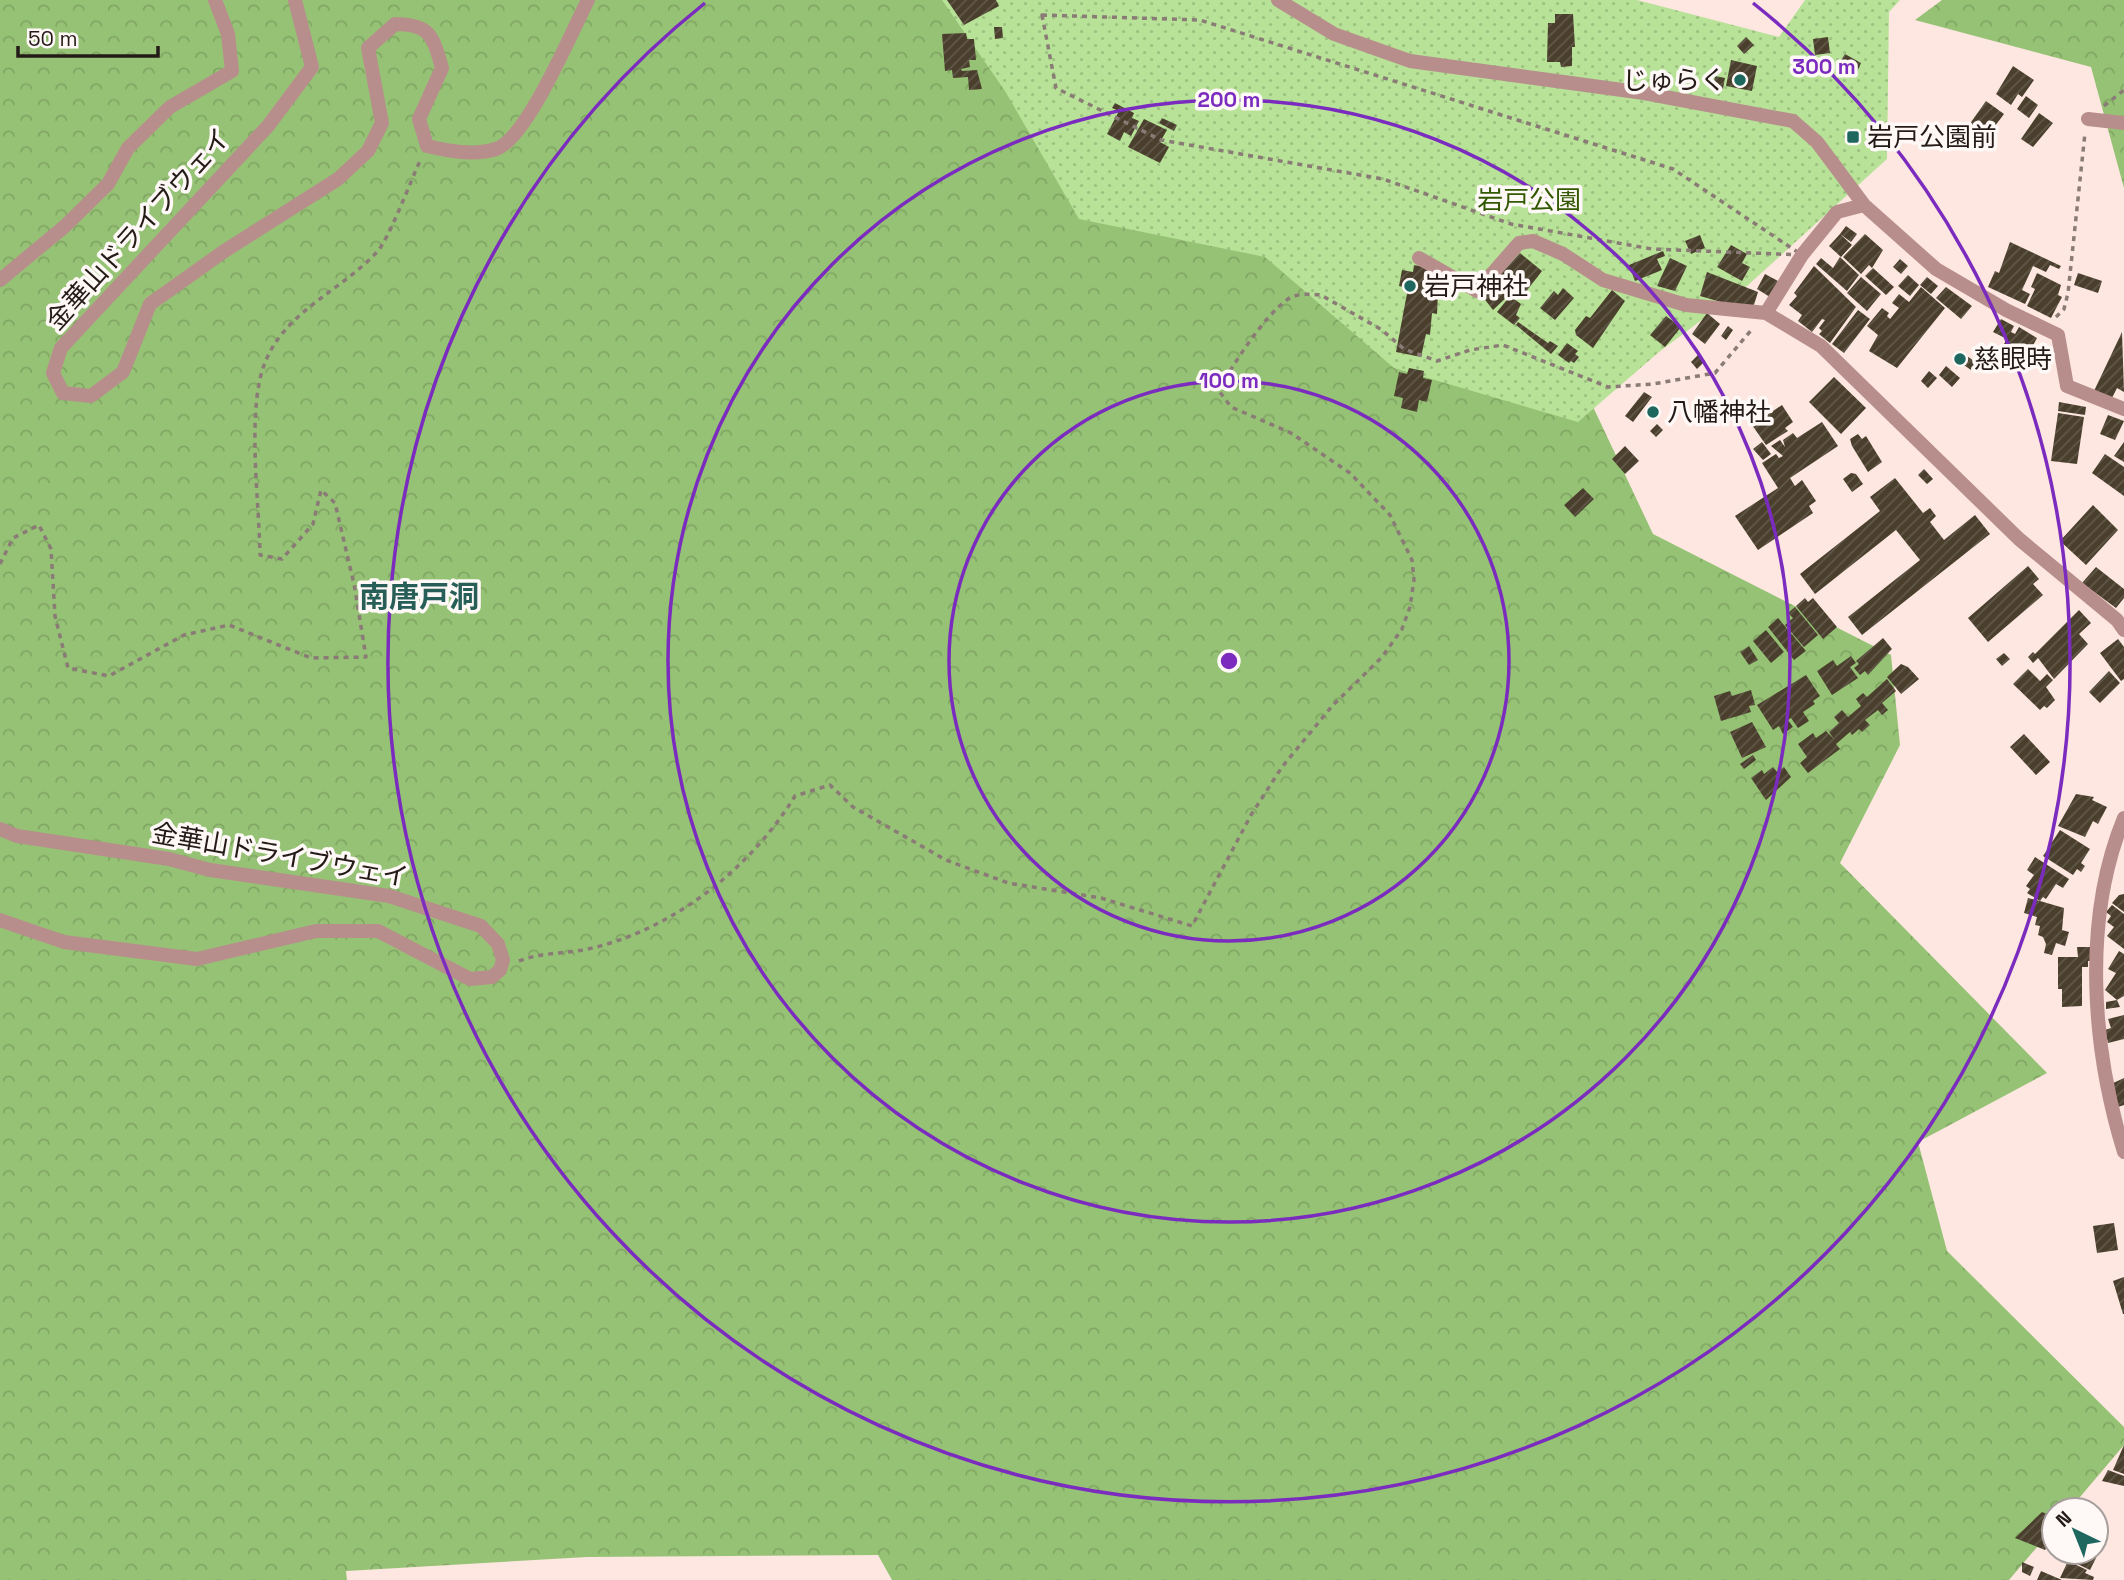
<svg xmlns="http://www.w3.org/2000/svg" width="2124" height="1580" font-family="'Space Grotesk','Noto Sans JP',sans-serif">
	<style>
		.forest { fill: url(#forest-crowns) }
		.park { fill: url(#park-dots) }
		.building { fill: url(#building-hatch) }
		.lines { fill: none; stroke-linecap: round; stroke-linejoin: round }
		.path { stroke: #8a7b76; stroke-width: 3.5; stroke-dasharray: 5 5; stroke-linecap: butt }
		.street { stroke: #b88e8c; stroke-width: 14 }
		.ring { fill: none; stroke: #7b2cbf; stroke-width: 3.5 }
		.poi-dot { fill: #1d675f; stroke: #fef8f6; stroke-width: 2.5 }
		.labels { text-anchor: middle; stroke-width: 7; stroke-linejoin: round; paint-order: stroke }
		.poi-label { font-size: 26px; fill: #241a17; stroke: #fef8f6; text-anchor: start }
		.park-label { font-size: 26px; fill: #325802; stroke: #fef8f6 }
		.street-label { font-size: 26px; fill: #241a17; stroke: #fef8f6 }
		.quarter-label { font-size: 30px; font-weight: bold; fill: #275f58; stroke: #fef8f6 }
		.centre { fill: #7b2cbf; stroke: #fef8f6; stroke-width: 3.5 }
		.ring-label { font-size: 21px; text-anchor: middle; font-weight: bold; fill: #7b2cbf; stroke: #fef8f6; stroke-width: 7; stroke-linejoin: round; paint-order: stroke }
	</style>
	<defs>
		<pattern id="forest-crowns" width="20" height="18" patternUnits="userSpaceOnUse" patternTransform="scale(1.75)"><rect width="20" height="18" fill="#96c275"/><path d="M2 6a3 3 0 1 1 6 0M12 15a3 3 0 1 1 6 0" fill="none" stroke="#81a664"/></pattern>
		<pattern id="park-dots" width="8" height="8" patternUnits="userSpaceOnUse" patternTransform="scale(1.75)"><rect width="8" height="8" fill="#b7e297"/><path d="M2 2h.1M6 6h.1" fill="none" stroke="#9dc181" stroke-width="1.8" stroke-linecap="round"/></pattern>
		<pattern id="building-hatch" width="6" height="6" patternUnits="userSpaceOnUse" patternTransform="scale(1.75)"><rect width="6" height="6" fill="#4a3f2d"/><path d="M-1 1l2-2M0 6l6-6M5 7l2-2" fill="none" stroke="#615849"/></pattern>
	</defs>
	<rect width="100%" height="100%" fill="#fde7e0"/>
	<path class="forest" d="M 0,0 L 1075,0 L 1545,305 L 1653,534 L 1891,655 L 1900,745 L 1840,863 L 2047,1073 L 1918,1142 L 1947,1251 L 2124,1427 L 2124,1445 L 2069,1510 L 2054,1510 L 2054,1527 L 2009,1580 L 892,1580 L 878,1555 L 587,1557 L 346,1571 L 347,1580 L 0,1580 Z
		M 1942,0 L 2124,0 L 2124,188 L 2091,67 L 1915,20 Z"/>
	<path class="park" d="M 942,0 L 1637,0 L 1779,37 L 1805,0 L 1900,0 L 1889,12 L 1887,159 L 1747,286 L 1659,352 L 1578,422 L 1394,368 L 1265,257 L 1079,219 L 1005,91 Z"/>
	<path class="building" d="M 947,0 L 996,0 L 999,6 L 964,25 Z
		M 1555,14 L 1573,14 L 1575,47 L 1572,47 L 1572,66 L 1561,67 L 1560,62 L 1547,62 L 1548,23 L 1555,23 Z
		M 994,27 L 1002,27 L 1003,38 L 995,39 Z
		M 966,33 L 967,39 L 974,39 L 976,60 L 969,60 L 970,67 L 961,69 L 962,71 L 977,70 L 982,89 L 969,90 L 968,77 L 953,78 L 952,70 L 945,71 L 942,34 Z
		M 1746,37 L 1754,45 L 1744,54 L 1737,46 Z
		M 1828,37 L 1830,53 L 1815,55 L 1813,39 Z
		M 1845,54 L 1861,63 L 1857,72 L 1840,62 Z
		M 1731,60 L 1757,66 L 1752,91 L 1726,86 Z
		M 2013,66 L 2034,80 L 2022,97 L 2018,94 L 2011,105 L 1996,94 Z
		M 1715,76 L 1725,78 L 1723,89 L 1713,87 Z
		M 2026,96 L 2038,105 L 2029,118 L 2017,109 Z
		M 1986,101 L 2004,114 L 1995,126 L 1999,129 L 1995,135 L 1988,129 L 1983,135 L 1969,125 Z
		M 1115,103 L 1134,113 L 1132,118 L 1139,121 L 1131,136 L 1124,132 L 1120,141 L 1107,134 L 1119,111 L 1112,108 Z
		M 2039,113 L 2053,123 L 2033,147 L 2021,139 Z
		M 1162,118 L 1177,125 L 1174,131 L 1159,123 Z
		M 1144,119 L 1167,130 L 1160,142 L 1169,147 L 1160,163 L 1128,147 Z
		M 1846,226 L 1857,234 L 1851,242 L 1840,234 Z
		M 1840,234 L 1852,245 L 1841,257 L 1829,246 Z
		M 1865,234 L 1883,250 L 1872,268 L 1869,265 L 1861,274 L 1843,257 Z
		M 1700,235 L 1705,248 L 1691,254 L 1685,241 Z
		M 2010,242 L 2061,266 L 2059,269 L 2050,265 L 2046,272 L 2033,266 L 2022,290 L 2030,294 L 2025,304 L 1988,287 L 1995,271 L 1999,273 Z
		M 1731,245 L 1747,254 L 1742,263 L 1750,267 L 1742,281 L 1717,267 Z
		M 1663,251 L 1665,256 L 1657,259 L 1662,270 L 1635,281 L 1629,265 Z
		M 1520,253 L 1542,271 L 1521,298 L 1496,279 Z
		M 1840,257 L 1859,275 L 1847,291 L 1816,264 L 1821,258 L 1833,268 Z
		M 1670,258 L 1687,266 L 1675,291 L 1657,286 Z
		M 1900,259 L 1908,266 L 1901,274 L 1893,267 Z
		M 1414,265 L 1439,270 L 1437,314 L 1432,313 L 1430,335 L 1426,334 L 1421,357 L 1396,352 L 1408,288 L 1399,286 L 1402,270 L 1413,272 Z
		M 1814,266 L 1856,307 L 1830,343 L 1819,334 L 1822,331 L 1819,328 L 1825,320 L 1822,319 L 1812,332 L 1798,321 L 1802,315 L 1789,305 L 1797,296 L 1794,293 Z
		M 1873,268 L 1894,287 L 1886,295 L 1865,276 Z
		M 1707,272 L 1758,292 L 1752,311 L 1700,296 Z
		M 2037,273 L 2061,285 L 2058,295 L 2062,297 L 2051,318 L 2027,306 L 2035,289 L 2031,287 Z
		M 2078,273 L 2102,281 L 2098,293 L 2074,285 Z
		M 1765,274 L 1778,281 L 1770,297 L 1757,289 Z
		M 1908,275 L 1919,285 L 1910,296 L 1898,286 Z
		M 1861,277 L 1881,294 L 1867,311 L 1847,293 Z
		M 1927,277 L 1938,286 L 1931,294 L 1920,285 Z
		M 1492,285 L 1499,294 L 1504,289 L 1509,295 L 1493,310 L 1479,292 Z
		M 1921,287 L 1945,308 L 1897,368 L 1869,351 L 1878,335 L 1867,326 L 1882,308 L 1889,313 L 1887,316 L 1890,319 L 1899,308 L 1892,303 L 1899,294 L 1909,302 Z
		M 1946,287 L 1972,306 L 1961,319 L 1936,298 Z
		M 1563,288 L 1574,298 L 1555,320 L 1540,308 L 1554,291 L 1558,295 Z
		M 1612,290 L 1625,301 L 1593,348 L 1576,335 L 1575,330 L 1586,316 L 1590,318 Z
		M 1510,296 L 1521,304 L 1516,315 L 1520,318 L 1514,325 L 1497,312 Z
		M 1858,310 L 1870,319 L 1844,353 L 1832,344 Z
		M 1707,313 L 1720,324 L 1705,344 L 1692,334 Z
		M 1666,316 L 1681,327 L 1665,347 L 1650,335 Z
		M 2001,319 L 2014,326 L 2011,332 L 2015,334 L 2019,327 L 2037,338 L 2024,362 L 1993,353 L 1996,346 L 2001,349 L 2007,339 L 1993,332 Z
		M 1518,322 L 1548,343 L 1550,341 L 1558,346 L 1551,354 L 1516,325 Z
		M 1728,326 L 1733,330 L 1726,340 L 1721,336 Z
		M 2122,332 L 2124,392 L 2117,388 L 2112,398 L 2094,391 Z
		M 1567,343 L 1578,351 L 1575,354 L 1579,357 L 1574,363 L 1571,361 L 1569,363 L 1558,355 Z
		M 1699,354 L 1705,361 L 1697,369 L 1691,362 Z
		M 1965,355 L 1976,362 L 1971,370 L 1961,363 Z
		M 1946,366 L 1960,378 L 1952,387 L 1939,375 Z
		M 1409,368 L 1424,371 L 1423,378 L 1432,380 L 1427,402 L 1419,400 L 1417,412 L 1401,408 L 1403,398 L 1394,396 L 1399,372 L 1407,374 Z
		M 1929,371 L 1937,378 L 1928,388 L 1921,381 Z
		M 1834,377 L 1866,408 L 1841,434 L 1809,402 Z
		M 1644,392 L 1652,397 L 1633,422 L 1625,416 Z
		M 2059,402 L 2086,407 L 2085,415 L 2058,411 Z
		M 1782,405 L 1793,422 L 1785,428 L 1788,431 L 1766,445 L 1752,425 Z
		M 2058,413 L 2084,417 L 2077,464 L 2051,461 Z
		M 2108,415 L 2124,421 L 2115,440 L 2100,434 Z
		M 1822,422 L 1838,446 L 1790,478 L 1795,486 L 1802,480 L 1816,501 L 1809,506 L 1813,513 L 1758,550 L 1735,516 L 1778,488 L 1762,463 L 1776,454 L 1779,458 L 1783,456 L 1771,446 L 1780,440 L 1785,447 L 1783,440 L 1793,433 L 1797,438 Z
		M 1657,424 L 1663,430 L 1656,437 L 1650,431 Z
		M 1858,434 L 1862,439 L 1866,436 L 1882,462 L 1868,472 L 1852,446 L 1850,439 Z
		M 1762,442 L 1771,454 L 1763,460 L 1753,449 Z
		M 2124,442 L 2124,462 L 2114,456 Z
		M 1625,446 L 1639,461 L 1625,474 L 1612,459 Z
		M 2105,454 L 2124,467 L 2124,496 L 2092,473 Z
		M 1924,469 L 1933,479 L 1927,484 L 1918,475 Z
		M 1851,473 L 1856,474 L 1863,484 L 1852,492 L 1843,479 Z
		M 1895,478 L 1923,513 L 1930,508 L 1936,516 L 1930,522 L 1944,540 L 1975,515 L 1990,534 L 1862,635 L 1848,617 L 1920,560 L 1896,530 L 1815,594 L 1800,574 L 1880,511 L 1870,497 Z
		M 1583,488 L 1594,499 L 1575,517 L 1564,505 Z
		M 2093,505 L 2118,530 L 2086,565 L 2060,541 Z
		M 2028,566 L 2039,579 L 2033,584 L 2043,595 L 1988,642 L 1968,618 Z
		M 2096,567 L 2124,589 L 2124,598 L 2116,608 L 2082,583 Z
		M 1805,598 L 1808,602 L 1813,598 L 1837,627 L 1823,639 L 1796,606 Z
		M 1795,607 L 1818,635 L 1804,647 L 1785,625 L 1793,618 L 1788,613 Z
		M 2079,610 L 2091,623 L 2079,634 L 2088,644 L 2054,679 L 2038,658 L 2033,663 L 2028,657 L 2033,652 L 2035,654 Z
		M 1778,618 L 1806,651 L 1794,660 L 1768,627 Z
		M 1766,630 L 1784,652 L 1771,663 L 1753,641 Z
		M 1883,638 L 1892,649 L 1868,675 L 1865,671 L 1860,675 L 1854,668 L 1859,664 L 1856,661 Z
		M 2118,639 L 2124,647 L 2124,679 L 2121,681 L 2100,653 Z
		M 1749,646 L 1758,660 L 1749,665 L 1740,652 Z
		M 2004,653 L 2010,659 L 2002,666 L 1996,659 Z
		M 1851,656 L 1856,663 L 1850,667 L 1858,678 L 1832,695 L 1817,671 L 1833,660 L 1837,666 Z
		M 1901,664 L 1908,667 L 1919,679 L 1901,694 L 1887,677 Z
		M 2028,669 L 2040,681 L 2047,674 L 2053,680 L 2046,687 L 2055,700 L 2047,708 L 2044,706 L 2040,710 L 2013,684 Z
		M 2109,671 L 2120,683 L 2100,703 L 2089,692 Z
		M 1806,675 L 1820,696 L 1813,701 L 1815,704 L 1803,712 L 1809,721 L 1798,728 L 1791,718 L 1788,720 L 1793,727 L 1783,734 L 1779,726 L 1773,730 L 1757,705 Z
		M 1887,679 L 1896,691 L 1882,703 L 1888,710 L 1882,715 L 1878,710 L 1865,720 L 1870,725 L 1862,732 L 1859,729 L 1852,735 L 1850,732 L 1836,744 L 1840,749 L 1808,773 L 1800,763 L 1807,757 L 1798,744 L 1813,733 L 1816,738 L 1826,731 L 1834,739 L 1829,732 L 1839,723 L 1834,717 L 1842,710 L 1848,717 L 1861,706 L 1856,699 L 1863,693 L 1867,697 Z
		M 1751,690 L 1755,705 L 1749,706 L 1751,712 L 1721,721 L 1714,696 L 1730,691 L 1732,696 Z
		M 1752,722 L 1766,747 L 1742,758 L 1730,732 Z
		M 2024,734 L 2050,762 L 2036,775 L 2010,747 Z
		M 1753,755 L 1756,760 L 1744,769 L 1740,764 Z
		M 1773,767 L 1777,772 L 1784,767 L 1791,777 L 1766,800 L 1751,778 L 1762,770 L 1764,774 Z
		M 2076,794 L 2094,797 L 2092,800 L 2107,807 L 2098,824 L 2093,821 L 2085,837 L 2058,826 Z
		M 2060,830 L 2090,849 L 2081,863 L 2085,866 L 2081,872 L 2077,869 L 2073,875 L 2043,856 Z
		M 2035,857 L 2069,879 L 2063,888 L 2056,884 L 2046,899 L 2043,897 L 2040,901 L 2064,908 L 2062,930 L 2069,932 L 2065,946 L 2056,943 L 2052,955 L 2044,953 L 2046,944 L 2043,937 L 2038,935 L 2040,926 L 2035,925 L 2037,917 L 2024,913 L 2028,898 L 2040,901 L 2027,893 L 2030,889 L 2026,886 L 2034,875 L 2027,870 Z
		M 2124,894 L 2124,912 L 2112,903 L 2119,895 Z
		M 2112,905 L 2124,914 L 2124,949 L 2107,936 L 2114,927 L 2107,922 L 2111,916 L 2106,912 Z
		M 2077,947 L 2094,947 L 2094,961 L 2088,961 L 2088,967 L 2082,967 L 2082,1006 L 2062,1007 L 2062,989 L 2058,989 L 2058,957 L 2078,957 Z
		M 2119,951 L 2124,954 L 2124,996 L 2117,1000 L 2120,1007 L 2106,1009 L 2106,1002 L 2117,1000 L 2105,990 L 2116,973 L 2108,969 Z
		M 2124,1015 L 2124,1039 L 2108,1043 L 2105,1030 L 2111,1028 L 2108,1019 Z
		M 2124,1078 L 2124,1105 L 2118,1107 L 2109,1085 Z
		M 2114,1223 L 2118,1250 L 2097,1253 L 2093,1226 Z
		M 2124,1277 L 2124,1314 L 2123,1314 L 2113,1281 Z
		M 2124,1445 L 2124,1474 L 2113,1470 Z
		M 2108,1470 L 2124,1476 L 2124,1486 L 2102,1481 Z
		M 2042,1512 L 2054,1517 L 2054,1535 L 2045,1550 L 2015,1538 Z
		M 2096,1537 L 2101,1539 L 2097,1548 L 2100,1550 L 2090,1570 L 2050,1551 L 2054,1542 L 2054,1552 L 2096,1552 Z
		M 2068,1561 L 2087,1570 L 2085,1573 L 2094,1577 L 2093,1580 L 2060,1578 Z
		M 2022,1562 L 2034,1567 L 2030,1576 L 2022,1572 Z
		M 2041,1571 L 2062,1580 L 2037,1580 Z"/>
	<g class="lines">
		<path class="path" d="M 1042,15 L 1200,20 L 1673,169 L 1802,255 L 1652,249 L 1511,224 L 1383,179 L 1161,140 L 1056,88 Z
			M 2104,106 L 2124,90
			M 2056,317 L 2064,309 L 2068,293 L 2085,133
			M 0,564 L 13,538 L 39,525 L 51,549 L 55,616 L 68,668 L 109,676 L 184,635 L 229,625 L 311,658 L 366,657 L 354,584 L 335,503 L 321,490 L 313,524 L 282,559 L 260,555 C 259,502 249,429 260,379 C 274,315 337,295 377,252 C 389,239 411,180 420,161
			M 519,961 C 542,952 565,954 588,949 C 673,930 750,869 795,796 L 830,785 L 853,807 L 946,860 L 1008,883 L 1101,898 L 1192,926 L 1251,815 L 1282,767 L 1333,705 L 1382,657 L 1402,629 L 1410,607 L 1414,580 L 1412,560 L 1390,515 L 1350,473 L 1291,433 L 1231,407 L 1219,391 C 1231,366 1266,314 1288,299 C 1297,293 1311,294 1321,295 L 1382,330 L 1404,349 L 1437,361 L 1470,350 L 1503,345 L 1608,387 L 1653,384 L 1715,373 L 1753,328"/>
		<path class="street" d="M 295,0 L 312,67 L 268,126 L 61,348 L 53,373 L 63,393 L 91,396 L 123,372 L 150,304 L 223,252 L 338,179 L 368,151 L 382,123 L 368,48 L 395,24 C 431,24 433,37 442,68 L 419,119 L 427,146 C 448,151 474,156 496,149 C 527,139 572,31 588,0
			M 1278,0 L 1334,34 L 1410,61 L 1644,93 L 1793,121 L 1817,142 L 1864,205 L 1936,269 L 2006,310 L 2058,335 L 2067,386 L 2124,409
			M 2088,119 L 2124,123
			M 1419,258 L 1477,291 L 1519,243 L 1533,241 L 1563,254 L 1603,280 L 1686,305 L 1766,313 L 1821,346 L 2019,539 L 2117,620 L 2124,630
			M 0,280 L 64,227 L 108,184 L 128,148 L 170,107 L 232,71 L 228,34 L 215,0
			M 1766,313 L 1802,255 L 1837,212 L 1864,205
			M 2124,818 C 2082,920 2092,1048 2124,1152
			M 0,829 L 17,836 L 169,859 L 210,870 L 389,896 L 481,926 L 498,944 L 503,960 L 500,970 L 492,977 L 470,979 L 378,931 L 316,931 L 197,959 L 64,942 L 0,920"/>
	</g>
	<g class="ring">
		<circle cx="1229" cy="661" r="280"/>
		<circle cx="1229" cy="661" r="561"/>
		<path d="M1753 3A841 841 0 1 1 705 3"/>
	</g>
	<g class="poi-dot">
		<circle cx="1740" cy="80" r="7"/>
		<rect x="1846" y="130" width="14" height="14" rx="3.5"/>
		<circle cx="1410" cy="286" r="7"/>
		<circle cx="1960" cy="359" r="7"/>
		<circle cx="1653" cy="412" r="7"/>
	</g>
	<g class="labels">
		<g class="poi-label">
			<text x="1726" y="89" text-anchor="end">じゅらく</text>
			<text x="1867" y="146">岩戸公園前</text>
			<text x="1424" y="295">岩戸神社</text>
			<text x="1974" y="368">慈眼時</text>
			<text x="1667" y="421">八幡神社</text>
		</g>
		<g class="park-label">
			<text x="1529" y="209">岩戸公園</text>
		</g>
		<g class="street-label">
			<text transform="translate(138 229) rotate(-48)" y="9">金華山ドライブウェイ</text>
			<text transform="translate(280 855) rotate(10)" y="9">金華山ドライブウェイ</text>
		</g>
		<g class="quarter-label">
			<text x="419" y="607">南唐戸洞</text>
		</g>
	</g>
	<circle cx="1229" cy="661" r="10" class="centre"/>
	<g class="ring-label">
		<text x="1824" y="74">300 m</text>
		<text x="1229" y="107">200 m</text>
		<text x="1229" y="388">100 m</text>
	</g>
	<g transform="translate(2075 1531) rotate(317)"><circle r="33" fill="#fef8f6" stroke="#a79f9d" stroke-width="2"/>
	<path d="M0-5L12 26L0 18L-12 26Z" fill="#1d675f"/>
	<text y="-10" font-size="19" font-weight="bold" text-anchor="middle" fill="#241a17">N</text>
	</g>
	<path d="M18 46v10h140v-10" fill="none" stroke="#241a17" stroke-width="3.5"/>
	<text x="28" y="46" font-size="21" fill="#241a17" stroke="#fef8f6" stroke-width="5" paint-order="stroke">50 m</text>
</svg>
